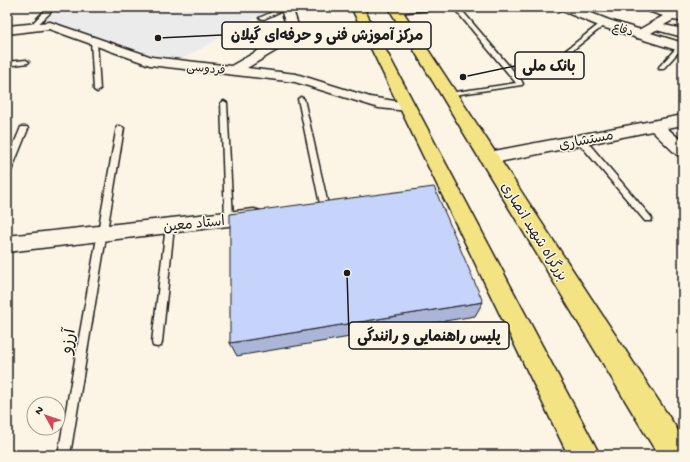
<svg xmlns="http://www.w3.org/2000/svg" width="690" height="462" font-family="'Gochi Hand','Playpen Sans Arabic',sans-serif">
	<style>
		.built { fill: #ecebeb }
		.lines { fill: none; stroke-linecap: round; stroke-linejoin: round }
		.service-casing { stroke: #1c1c1c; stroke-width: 3 }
		.minor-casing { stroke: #1c1c1c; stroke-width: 3 }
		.secondary-casing { stroke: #1c1c1c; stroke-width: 3 }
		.primary-casing { stroke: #1c1c1c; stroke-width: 3 }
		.service { fill: #fcf5e5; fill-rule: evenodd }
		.minor { fill: #fcf5e5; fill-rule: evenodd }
		.secondary { fill: #fcf5e5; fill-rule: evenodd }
		.primary { fill: #f4e382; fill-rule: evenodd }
		.wall { fill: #aab5d7; stroke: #1c1c1c }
		.building { fill: #c6d3fa; stroke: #1c1c1c }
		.labels { text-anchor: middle; stroke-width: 3; stroke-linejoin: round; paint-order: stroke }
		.far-street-label { font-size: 12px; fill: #1c1c1c; stroke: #fcf5e5 }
		.street-label { font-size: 14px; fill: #1c1c1c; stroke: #fcf5e5 }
		.near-street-label { font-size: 17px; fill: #1c1c1c; stroke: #fcf5e5 }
		.leader { fill: none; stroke: #1c1c1c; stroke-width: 1.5 }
		.callout-dot { fill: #1c1c1c; stroke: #fcf5e5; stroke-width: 1.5 }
		.callout { fill: #fcf5e5; stroke: #1c1c1c; stroke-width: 1.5 }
		.callout-label { font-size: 15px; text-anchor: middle; font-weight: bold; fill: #1c1c1c }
	</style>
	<rect width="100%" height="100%" fill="#fcf5e5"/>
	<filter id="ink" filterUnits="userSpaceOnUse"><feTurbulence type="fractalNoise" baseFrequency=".025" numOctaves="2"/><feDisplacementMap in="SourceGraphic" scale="8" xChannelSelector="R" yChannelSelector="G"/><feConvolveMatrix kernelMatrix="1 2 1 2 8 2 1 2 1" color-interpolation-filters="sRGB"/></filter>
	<g filter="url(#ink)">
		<path class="built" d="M 58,7 L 276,7 L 177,62 L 146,57 L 44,19 Z"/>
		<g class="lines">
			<g class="service-casing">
				<path id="service" d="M 48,7 L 54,7 L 49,14 L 34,28 L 30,28 L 30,26 Z
					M 283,7 L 288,8 L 264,19 L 259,18 Z
					M 424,7 L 444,7 L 441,9 L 397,13 L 394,11 L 397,9 Z
					M 453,7 L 459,7 L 521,80 L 523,84 L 522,85 L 447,96 L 446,95 L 449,93 L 516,83 Z
					M 602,22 L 607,23 L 569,53 L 565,53 L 565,51 Z
					M 94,39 L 97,41 L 100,90 L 97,92 L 94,90 L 91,41 Z
					M 678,46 L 683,47 L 663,69 L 659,69 L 659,67 Z
					M 26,60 L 29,62 L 28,63 L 7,66 L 7,62 Z
					M 301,97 L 304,99 L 329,209 L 325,212 L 321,209 L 298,99 Z
					M 224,101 L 227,103 L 233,219 L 229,222 L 225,219 L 221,103 Z
					M 117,126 L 120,126 L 124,128 L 70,455 L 58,455 Z
					M 21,127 L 27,127 L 28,129 L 11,171 L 7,174 L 7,161 Z
					M 578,138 L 584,138 L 651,217 L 652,219 L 651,221 L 645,221 L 578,142 Z
					M 170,223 L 173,224 L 174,226 L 162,342 L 161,346 L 157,347 L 153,346 L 152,342 L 166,226 L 167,224 Z"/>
			</g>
			<g class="minor-casing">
				<path id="minor" d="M 280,7 L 292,7 L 301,34 L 299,37 L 247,68 L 296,74 L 370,97 L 413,104 L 415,107 L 413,110 L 408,111 L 379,108 L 295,82 L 150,65 L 49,29 L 7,34 L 7,26 L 50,22 L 152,57 L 231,66 L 289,33 Z
					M 640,7 L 657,7 L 671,12 L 678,7 L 683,7 L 683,14 L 681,15 L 683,16 L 683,20 L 679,21 L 673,20 L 664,25 L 683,29 L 683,37 L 656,30 L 643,38 L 635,38 L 633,35 L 635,32 L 663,16 L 642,9 Z
					M 683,115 L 683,125 L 667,128 L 683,142 L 683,156 L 677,155 L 652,131 L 489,164 L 483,162 L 481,158 L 483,154 L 489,152 Z
					M 254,209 L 261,211 L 263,216 L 261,221 L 254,223 L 7,252 L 7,236 Z"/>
			</g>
			<g class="secondary-casing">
				<path id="secondary" d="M 559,7 L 576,7 L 609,20 L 683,43 L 683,52 L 599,26 L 560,10 Z"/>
			</g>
			<g class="primary-casing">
				<path id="primary" d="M 351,7 L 363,7 L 600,455 L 568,455 Z
					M 388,7 L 400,7 L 683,438 L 683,455 L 658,455 Z"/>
			</g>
			<use href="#service" class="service"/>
			<use href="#minor" class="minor"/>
			<use href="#secondary" class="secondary"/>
			<use href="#primary" class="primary"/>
		</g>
		<path class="wall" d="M 483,302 L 475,316 L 237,356 L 230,343 Z"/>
		<path class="building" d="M 434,187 L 483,302 L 230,343 L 230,214 Z"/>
	</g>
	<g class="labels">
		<g class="far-street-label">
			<text transform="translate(623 29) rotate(18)" y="4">دفاع</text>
			<text transform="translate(206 68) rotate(6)" y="4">فردوسی</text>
		</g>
		<g class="street-label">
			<text transform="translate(586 139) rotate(-11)" y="5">مستشاری</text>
			<text transform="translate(194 223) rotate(-6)" y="5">استاد معین</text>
			<text transform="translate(535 231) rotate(58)" y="5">بزرگراه شهید انصاری</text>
		</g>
		<g class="near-street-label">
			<text transform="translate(67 341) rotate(-80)" y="6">آرزو</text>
		</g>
	</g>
	<path class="leader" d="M158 38L222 35M463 77L515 66M347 273L349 336"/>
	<g class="callout-dot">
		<circle cx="158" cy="38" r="4"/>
		<circle cx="463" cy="77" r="4"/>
		<circle cx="347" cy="273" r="4"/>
	</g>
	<g class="callout">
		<rect x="222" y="22" width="209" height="27" rx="4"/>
		<rect x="515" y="52" width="69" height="27" rx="4"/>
		<rect x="349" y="322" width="160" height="27" rx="4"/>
	</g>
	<g class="callout-label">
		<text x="327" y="40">مرکز آموزش فنی و حرفه‌ای گیلان</text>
		<text x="549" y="71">بانک ملی</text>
		<text x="429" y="341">پلیس راهنمایی و رانندگی</text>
	</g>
	<rect width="690" height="462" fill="none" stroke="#fcf5e5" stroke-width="24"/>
	<rect x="12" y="12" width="666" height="438" fill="none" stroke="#1c1c1c" stroke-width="1.5" filter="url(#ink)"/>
	<g transform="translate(46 416) rotate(310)"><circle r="19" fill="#fcf5e5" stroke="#a29e95"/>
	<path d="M0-3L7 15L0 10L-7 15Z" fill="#d1495b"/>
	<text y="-6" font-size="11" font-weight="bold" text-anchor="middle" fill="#1c1c1c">N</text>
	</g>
</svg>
